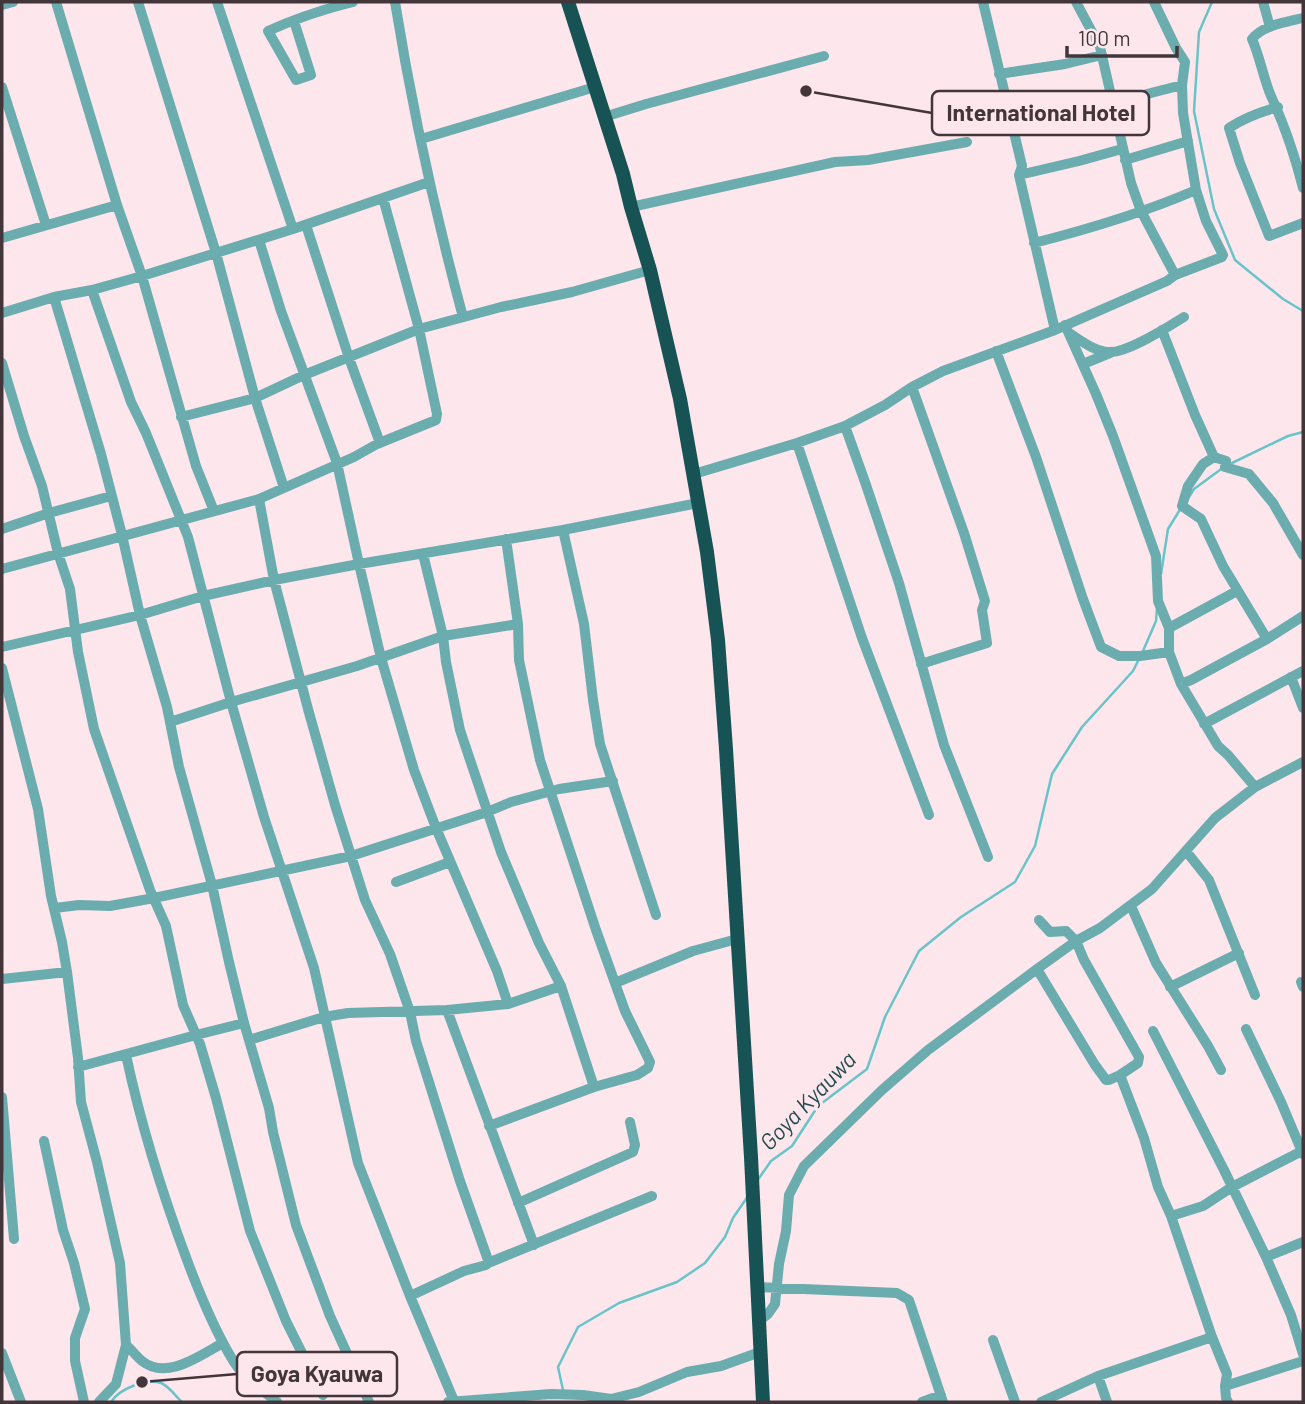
<svg xmlns="http://www.w3.org/2000/svg" width="1305" height="1404" font-family="Barlow,sans-serif">
	<style>
		.lines { fill: none; stroke-linecap: round; stroke-linejoin: round }
		.stream { stroke: #68c4c7; stroke-width: 2.5 }
		.minor { stroke: #6bacae; stroke-width: 10 }
		.highway { stroke: #175254; stroke-width: 14 }
		.labels { text-anchor: middle; stroke-width: 7; stroke-linejoin: round; paint-order: stroke }
		.water-label { font-size: 23px; font-style: italic; fill: #234d4f; stroke: #fee6ed }
		.leader { fill: none; stroke: #42363a; stroke-width: 2.5 }
		.callout-dot { fill: #42363a; stroke: #fee6ed; stroke-width: 2.5 }
		.callout { fill: #fee6ed; stroke: #42363a; stroke-width: 2.5 }
		.callout-label { font-size: 23px; text-anchor: middle; font-weight: bold; fill: #42363a }
	</style>
	<rect width="100%" height="100%" fill="#fee6ed"/>
	<g class="lines">
		<path class="stream" d="M 1212,2 L 1199,32 L 1194,111 L 1214,209 L 1235,260 L 1283,299 L 1303,311
			M 1230,464 L 1288,436 L 1303,432
			M 1189,497 L 1194,489 L 1224,467
			M 1161,574 L 1168,529 L 1181,508
			M 1143,651 L 1156,621 L 1157,608
			M 757,1181 L 771,1161 L 792,1146 L 818,1106 L 867,1069 L 885,1017 L 919,951 L 961,917 L 1015,882 L 1035,846 L 1052,774 L 1082,727 L 1133,671 L 1138,661
			M 563,1390 L 558,1367 L 578,1327 L 619,1303 L 677,1282 L 705,1263 L 725,1237 L 733,1218 L 748,1196
			M 111,1402 C 119,1389 146,1378 161,1383 C 169,1386 176,1397 182,1402"/>
		<path class="minor" d="M 56,2 L 117,205 L 142,276 L 196,466 L 214,511
			M 138,2 L 216,253 L 255,398 L 284,488
			M 217,2 L 293,229
			M 395,2 C 412,108 435,213 463,317
			M 983,2 L 1022,166 L 1019,175 L 1055,330
			M 1076,2 L 1100,47 L 1131,183 L 1141,211 L 1175,275
			M 1263,2 L 1270,27
			M 2,5 L 13,2
			M 1303,18 C 1287,22 1263,25 1252,39 C 1260,57 1263,77 1271,96 C 1285,126 1295,156 1303,188
			M 294,21 L 311,75 L 296,80 L 268,31 C 295,19 324,9 353,2
			M 999,74 L 1065,64 L 1102,55
			M 2,87 L 46,225
			M 1112,103 L 1182,85
			M 1278,107 C 1260,112 1244,118 1229,128 L 1240,163 L 1269,236 L 1303,223
			M 604,117 L 646,104 L 824,56
			M 421,139 L 595,87
			M 1125,160 L 1188,141
			M 1019,175 L 1079,161 L 1122,149
			M 631,207 L 835,162 L 868,160 L 967,142
			M 306,225 L 349,358 L 380,443
			M 2,238 L 117,205
			M 259,240 L 281,311 L 337,463 L 359,564 L 381,658 L 414,770 L 436,828 L 497,971 L 508,1004
			M 1034,243 C 1089,229 1143,213 1196,190
			M 92,290 L 131,402 L 146,433 L 188,537 L 231,702 L 264,817 L 314,968 L 358,1163 L 410,1296 L 454,1401
			M 54,297 L 101,454 L 122,535 L 140,615 L 167,707 L 179,767 L 212,885 L 229,962 L 244,1023 L 269,1108 L 273,1132 L 296,1225 L 330,1316 L 369,1402
			M 2,313 L 54,297 L 92,290 L 142,276 L 293,229 L 429,182
			M 1065,325 L 1096,394 L 1113,436 L 1156,556 L 1158,601 L 1169,628
			M 1162,330 L 1195,415 L 1214,457 L 1226,461 L 1225,467 L 1249,474 L 1273,503 L 1303,555
			M 1069,333 C 1080,340 1095,352 1109,352 C 1127,353 1168,327 1184,317
			M 996,351 L 1036,457 L 1083,599 L 1101,647 L 1119,656 L 1140,656 L 1169,652
			M 2,363 L 24,436 L 42,486 L 58,553 L 70,589 L 78,652 L 94,729 L 150,890 L 166,926 L 183,1005 L 200,1044 L 216,1098 L 250,1231 L 286,1321 L 323,1395
			M 1083,364 L 1110,353
			M 912,387 L 964,533 L 985,601 L 982,610 L 987,643 L 921,664
			M 181,417 L 255,398 L 304,375 L 419,329 L 501,307 L 572,292 L 650,270
			M 845,426 L 865,482 L 899,583 L 944,745 L 988,857
			M 797,443 L 862,638 L 929,815
			M 1214,457 L 1203,464 L 1188,486 L 1182,506 L 1201,519 L 1223,566 L 1267,639
			M 694,474 L 797,443 L 845,426 L 885,405 L 912,387 L 943,371 L 1055,330 L 1167,281 L 1175,275 L 1222,257 L 1223,255 L 1206,221 L 1196,190 L 1183,113 L 1182,85 L 1185,62 L 1176,48 L 1154,2
			M 259,499 L 274,580 L 308,709 L 335,805 L 365,900 L 390,954 L 410,1012 L 416,1041 L 460,1181 L 488,1260 L 488,1263 L 486,1265 L 464,1271 L 410,1296
			M 2,529 L 49,513 L 111,496
			M 563,530 L 584,624 L 593,700 L 600,744 L 656,915
			M 423,554 L 443,636 L 446,662 L 460,730 L 501,852 L 539,943 L 561,986 L 594,1087
			M 2,569 L 259,499 L 354,457 L 377,444 L 436,420 L 437,414 L 419,329 L 383,198
			M 1237,591 L 1169,628 L 1169,652 L 1181,684 L 1218,746 L 1228,755 L 1255,787
			M 2,647 L 140,615 L 203,596 L 274,580 L 359,564 L 563,530 L 698,503
			M 2,668 L 38,809 L 51,896 L 62,942 L 67,972 L 78,1058 L 81,1102 L 97,1162 L 120,1263 L 126,1345 L 116,1384 L 99,1402
			M 1291,677 L 1303,708
			M 1181,684 L 1191,680 L 1267,639 L 1303,616
			M 170,722 L 231,702 L 357,666 L 443,636 L 518,624
			M 1204,724 L 1303,671
			M 1186,851 L 1209,880 L 1255,995
			M 396,882 L 450,862
			M 1131,906 L 1156,963 L 1208,1046 L 1221,1070
			M 55,908 L 79,905 L 110,906 L 154,898 L 351,856 L 487,812 L 511,802 L 559,789 L 613,781
			M 1039,920 L 1050,932 L 1066,931 L 1076,941 L 1037,969 L 1095,1065 L 1106,1080 L 1109,1080 L 1120,1075
			M 2,979 L 67,972
			M 1301,982 L 1303,987
			M 615,983 L 693,951 L 737,939
			M 1170,987 L 1239,953
			M 447,1010 L 534,1245
			M 1246,1029 L 1281,1102 L 1303,1154
			M 1153,1031 L 1224,1170 L 1266,1257 L 1291,1315 L 1303,1354
			M 249,1040 L 324,1017 L 348,1013 L 447,1010 L 508,1004 L 561,986
			M 126,1055 C 141,1125 162,1193 187,1260 C 200,1295 214,1330 234,1362 C 245,1379 262,1390 277,1402
			M 78,1067 L 196,1035 L 244,1023
			M 2,1097 L 14,1239
			M 489,1126 L 594,1087 L 637,1075 L 648,1068 L 650,1062 L 625,1011 L 596,930 L 540,760 L 519,660 L 518,624 L 506,539
			M 44,1141 L 63,1230 L 74,1263 L 85,1309 L 75,1338 L 75,1361 L 84,1402
			M 518,1203 L 633,1152 L 635,1145 L 630,1122
			M 1171,1216 L 1203,1206 L 1232,1187 L 1302,1151
			M 1266,1257 L 1303,1242
			M 488,1263 L 652,1196
			M 757,1287 L 897,1293 L 909,1300 L 943,1402
			M 759,1321 L 768,1314 L 775,1304 L 779,1264 L 786,1231 L 789,1195 L 804,1166 L 882,1090 L 928,1050 L 1037,969
			M 993,1340 L 1015,1402
			M 126,1345 C 132,1350 136,1356 142,1361 C 167,1381 200,1355 223,1343
			M 2,1353 L 21,1402
			M 1098,1376 L 1107,1402
			M 1225,1386 L 1303,1361
			M 448,1402 L 551,1394 L 583,1395 L 611,1399 L 639,1392 L 687,1372 L 721,1366 L 760,1352
			M 922,1402 L 941,1395
			M 1041,1402 L 1098,1376 L 1212,1337
			M 1228,1402 L 1226,1398 L 1225,1386 L 1227,1374 L 1212,1337 L 1171,1216 L 1158,1187 L 1144,1138 L 1120,1075 L 1138,1063 L 1139,1057 L 1084,960 L 1076,941 L 1100,928 L 1152,889 L 1215,818 L 1255,787 L 1303,762"/>
		<path class="highway" d="M 568,2 L 623,174 L 631,207 L 650,270 L 680,399 L 707,552 L 718,640 L 726,749 L 751,1157 L 763,1402"/>
	</g>
	<g class="labels">
		<g class="water-label">
			<text transform="translate(808 1101) rotate(-46)" y="8">Goya Kyauwa</text>
		</g>
	</g>
	<path class="leader" d="M806 91L932 113M142 1382L237 1374"/>
	<g class="callout-dot">
		<circle cx="806" cy="91" r="7"/>
		<circle cx="142" cy="1382" r="7"/>
	</g>
	<g class="callout">
		<rect x="932" y="91" width="217" height="44" rx="7"/>
		<rect x="237" y="1352" width="160" height="44" rx="7"/>
	</g>
	<g class="callout-label">
		<text x="1041" y="121">International Hotel</text>
		<text x="317" y="1382">Goya Kyauwa</text>
	</g>
	<rect width="1305" height="1404" fill="none" stroke="#42363a" stroke-width="7"/>
	<path d="M1067 46v10h110v-10" fill="none" stroke="#42363a" stroke-width="3.5"/>
	<text x="1078" y="46" font-size="21" fill="#42363a" stroke="#fee6ed" stroke-width="5" paint-order="stroke">100 m</text>
</svg>
